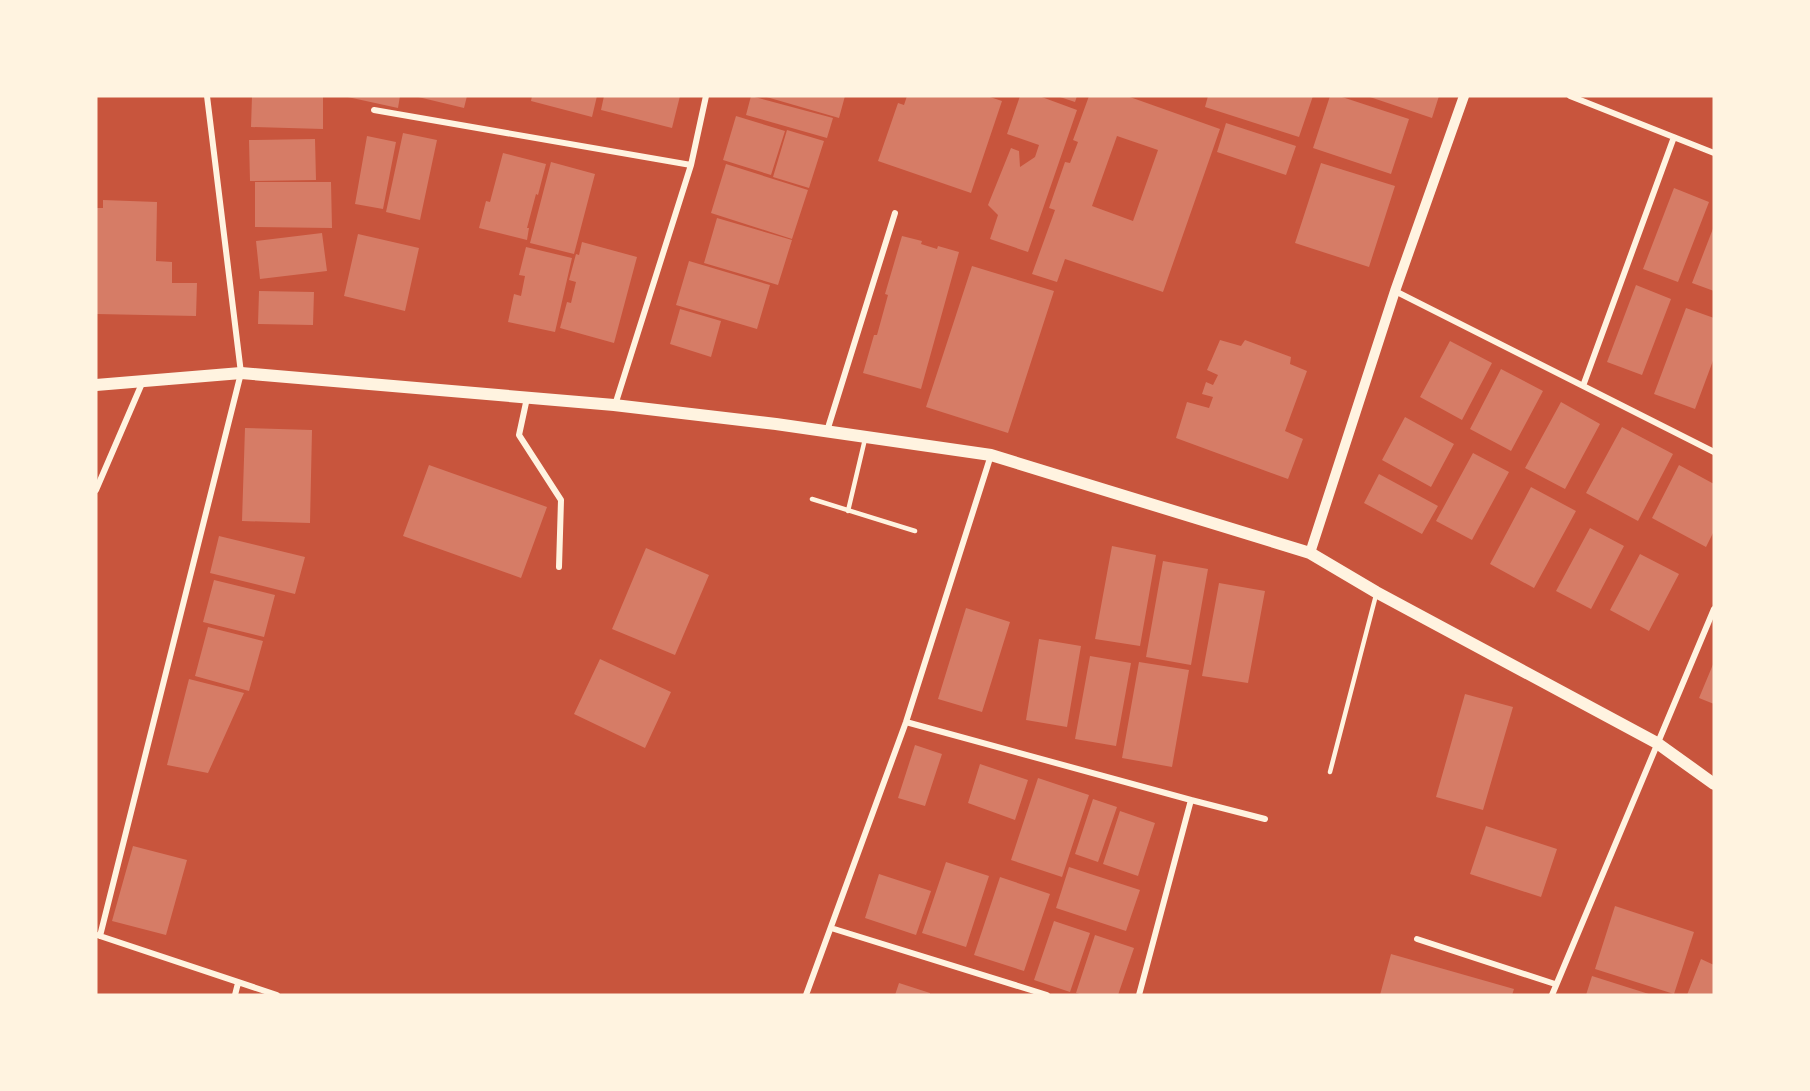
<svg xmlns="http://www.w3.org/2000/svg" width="1810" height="1091" font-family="Ubuntu,sans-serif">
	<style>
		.building { fill: #d67c66; fill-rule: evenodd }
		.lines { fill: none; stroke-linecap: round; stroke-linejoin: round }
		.service { stroke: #fff3e0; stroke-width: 4.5 }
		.minor { stroke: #fff3e0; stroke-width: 6 }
		.tertiary { stroke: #fff3e0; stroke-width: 10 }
		.secondary { stroke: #fff3e0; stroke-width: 12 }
	</style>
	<rect width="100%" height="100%" fill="#c8553d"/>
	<path class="building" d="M 252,96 L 323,96 L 323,129 L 251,127 Z
		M 343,96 L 400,96 L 398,108 Z
		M 414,96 L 467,96 L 464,108 Z
		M 532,96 L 597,96 L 592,117 L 531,101 Z
		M 604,96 L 680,96 L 672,128 L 601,110 Z
		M 751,96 L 833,118 L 827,138 L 746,115 Z
		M 763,96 L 845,96 L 839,118 Z
		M 907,96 L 987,96 L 1002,101 L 971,193 L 878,161 L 898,103 L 904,105 Z
		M 1020,96 L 1039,96 L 1077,110 L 1028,252 L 990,239 L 998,215 L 988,205 L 1011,148 L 1019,151 L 1020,167 L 1035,157 L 1039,145 L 1007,134 Z
		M 1057,96 L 1077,96 L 1075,102 Z
		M 1089,96 L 1127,96 L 1220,129 L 1163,292 L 1065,259 L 1057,282 L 1032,274 L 1055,210 L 1049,208 L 1065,162 L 1070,163 L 1078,142 L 1073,140 ZM 1117,136 L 1158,150 L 1133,221 L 1092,206 Z
		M 1208,96 L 1313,96 L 1299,137 L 1205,107 Z
		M 1330,96 L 1339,96 L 1409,119 L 1391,174 L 1313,148 Z
		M 1367,96 L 1439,96 L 1432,118 Z
		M 736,116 L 785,131 L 771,175 L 723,160 Z
		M 1226,123 L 1296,146 L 1286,175 L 1217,152 Z
		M 787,130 L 824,141 L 809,188 L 773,177 Z
		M 403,133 L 437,140 L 420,220 L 386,212 Z
		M 367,136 L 396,142 L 383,209 L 355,204 Z
		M 315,139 L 316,180 L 250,181 L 249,140 Z
		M 503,153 L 546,164 L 538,195 L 536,194 L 527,228 L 529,228 L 527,240 L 479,228 L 486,201 L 490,202 Z
		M 551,162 L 595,174 L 574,254 L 530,243 Z
		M 1321,163 L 1395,186 L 1369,267 L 1295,243 Z
		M 726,164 L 808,190 L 792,239 L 711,213 Z
		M 255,182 L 331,182 L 332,228 L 255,227 Z
		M 1674,188 L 1709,202 L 1678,282 L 1643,269 Z
		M 103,200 L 157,202 L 156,261 L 172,262 L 172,283 L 197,283 L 196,316 L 96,314 L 96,208 L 103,208 Z
		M 717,218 L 792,240 L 778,285 L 704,263 Z
		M 1714,226 L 1714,291 L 1692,283 Z
		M 322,233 L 327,271 L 260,279 L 256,241 Z
		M 358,234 L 419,248 L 405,311 L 344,296 Z
		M 902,236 L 922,241 L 921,244 L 937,249 L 938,246 L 959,252 L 921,389 L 863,373 L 874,335 L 877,335 L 888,295 L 885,294 Z
		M 582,242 L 637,257 L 614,343 L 560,328 L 567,302 L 571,303 L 576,282 L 569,280 L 576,254 L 579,255 Z
		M 526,247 L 572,258 L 555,332 L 508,322 L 514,294 L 521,296 L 525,276 L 519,275 Z
		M 689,261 L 770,285 L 757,329 L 676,305 Z
		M 972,266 L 1054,291 L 1008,433 L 926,407 Z
		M 1636,285 L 1671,299 L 1642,375 L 1607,362 Z
		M 259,291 L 314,292 L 313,325 L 258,324 Z
		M 1686,308 L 1714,318 L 1714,358 L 1695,409 L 1654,394 Z
		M 680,309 L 721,321 L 711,357 L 670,344 Z
		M 1220,340 L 1241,346 L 1245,340 L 1291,357 L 1290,364 L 1307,371 L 1285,431 L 1303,439 L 1288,479 L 1176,438 L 1187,402 L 1209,408 L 1213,397 L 1202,394 L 1206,382 L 1213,385 L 1218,375 L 1207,370 Z
		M 1450,341 L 1492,363 L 1462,420 L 1420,397 Z
		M 1501,369 L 1543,391 L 1511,451 L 1470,429 Z
		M 1561,402 L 1600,424 L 1565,489 L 1525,468 Z
		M 1405,417 L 1454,444 L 1431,487 L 1382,460 Z
		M 1622,427 L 1673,454 L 1638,521 L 1586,493 Z
		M 245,428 L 312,430 L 310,523 L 242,521 Z
		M 1473,453 L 1509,472 L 1472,540 L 1436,521 Z
		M 429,465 L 547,507 L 521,578 L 403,536 Z
		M 1679,465 L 1714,484 L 1714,531 L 1706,547 L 1652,518 Z
		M 1379,474 L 1438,506 L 1422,534 L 1364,503 Z
		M 1531,487 L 1576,511 L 1534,588 L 1490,564 Z
		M 1590,528 L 1624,546 L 1591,609 L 1556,591 Z
		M 219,536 L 305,557 L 295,594 L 210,573 Z
		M 1112,546 L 1156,555 L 1140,646 L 1095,639 Z
		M 646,548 L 709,575 L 675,655 L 612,629 Z
		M 1640,554 L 1679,574 L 1649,631 L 1610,610 Z
		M 1163,561 L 1208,569 L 1191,665 L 1146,657 Z
		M 214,580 L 275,595 L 264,637 L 203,622 Z
		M 1219,583 L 1265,591 L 1248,683 L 1202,676 Z
		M 966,608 L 1010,622 L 982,712 L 938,699 Z
		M 208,627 L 263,641 L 249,691 L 195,676 Z
		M 1039,639 L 1081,646 L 1067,727 L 1026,720 Z
		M 1090,656 L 1131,663 L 1116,746 L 1075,739 Z
		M 600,659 L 671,692 L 645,748 L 574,714 Z
		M 1139,662 L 1189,670 L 1172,767 L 1122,758 Z
		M 1714,662 L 1714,704 L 1699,698 Z
		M 189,679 L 244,693 L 208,773 L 167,765 Z
		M 1465,694 L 1513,707 L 1483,810 L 1436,797 Z
		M 915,745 L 942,754 L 925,806 L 898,798 Z
		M 980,764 L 1028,780 L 1015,820 L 968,803 Z
		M 1038,778 L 1089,795 L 1062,877 L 1011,860 Z
		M 1093,799 L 1117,807 L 1098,862 L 1075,854 Z
		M 1120,811 L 1155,823 L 1138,876 L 1103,864 Z
		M 1486,826 L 1557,849 L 1541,897 L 1470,874 Z
		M 133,846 L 187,860 L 166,935 L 112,921 Z
		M 946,862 L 989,876 L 966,947 L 922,933 Z
		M 1069,867 L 1140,890 L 1126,931 L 1056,908 Z
		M 879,874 L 931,891 L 916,935 L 865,918 Z
		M 1000,877 L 1050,894 L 1024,971 L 974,955 Z
		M 1615,906 L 1694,932 L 1674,994 L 1595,969 Z
		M 1054,921 L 1090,933 L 1070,992 L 1034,980 Z
		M 1095,935 L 1134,948 L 1118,995 L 1083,995 L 1076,993 Z
		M 1391,954 L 1514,989 L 1512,995 L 1380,995 Z
		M 1701,959 L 1714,965 L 1714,995 L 1687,995 Z
		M 1592,976 L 1652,995 L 1586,995 Z
		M 899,983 L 930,993 L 930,995 L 895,995 Z"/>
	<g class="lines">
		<path class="service" d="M 812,499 L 915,531
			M 848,511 L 865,439
			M 1330,772 L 1376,595"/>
		<path class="minor" d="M 1570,96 L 1714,153
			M 374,110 L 691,165
			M 1395,291 L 1714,452
			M 1583,386 L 1674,137
			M 527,398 L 519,435 L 561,500 L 559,567
			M 615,405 L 691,165 L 706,96
			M 827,431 L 895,213
			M 96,490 L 143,381
			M 906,722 L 1191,800
			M 831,928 L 1047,995
			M 97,935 L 277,995
			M 100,936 L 241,373 L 207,96
			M 1417,939 L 1555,984
			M 235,995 L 238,983
			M 806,995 L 906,722 L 991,455
			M 1139,995 L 1191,800 L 1265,819
			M 1552,995 L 1714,609"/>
		<path class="tertiary" d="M 1310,553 L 1395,291 L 1464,96"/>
		<path class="secondary" d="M 96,385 L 241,373 L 614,405 L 776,424 L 991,455 L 1310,553 L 1376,592 L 1657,743 L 1714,784"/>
	</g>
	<rect width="1810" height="1091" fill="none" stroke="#fff3e0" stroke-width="195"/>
</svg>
